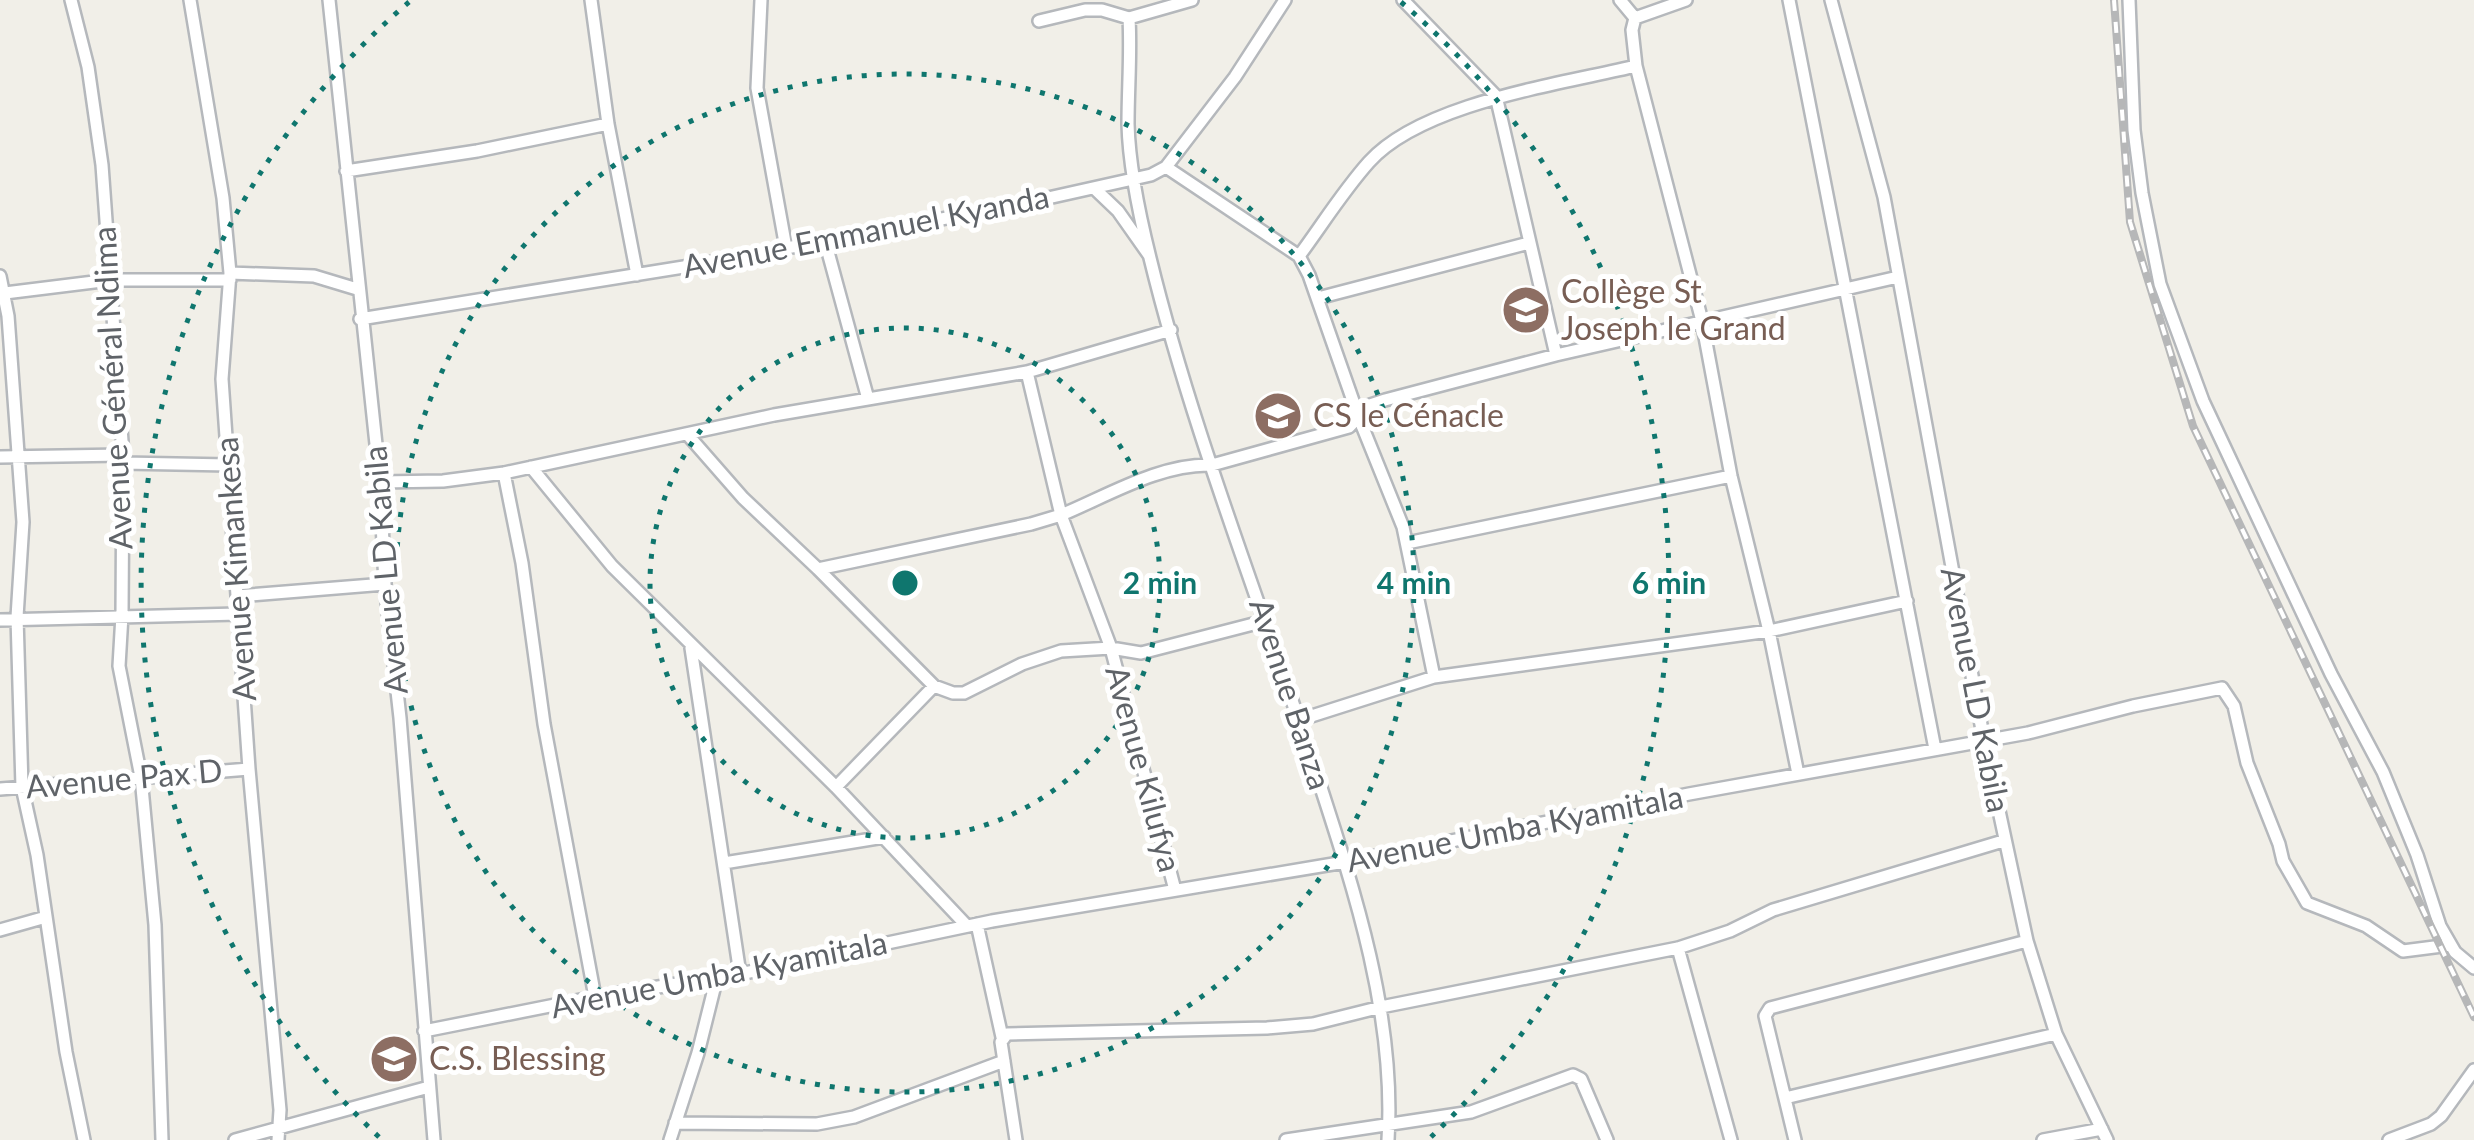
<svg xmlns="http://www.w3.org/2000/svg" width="2474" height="1140" font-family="Lato,sans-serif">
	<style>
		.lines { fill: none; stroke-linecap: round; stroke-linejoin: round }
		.street-casing { stroke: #b5b8bc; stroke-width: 16 }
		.street { stroke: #fff; stroke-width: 11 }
		.rail-casing { stroke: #b6b7b8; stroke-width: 8 }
		.rail { stroke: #fff; stroke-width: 4; stroke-dasharray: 11; stroke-linecap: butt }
		.ring { fill: none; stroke: #0f766e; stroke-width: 5; stroke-dasharray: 5 10 }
		.labels { text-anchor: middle; stroke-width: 10; stroke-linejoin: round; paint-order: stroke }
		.street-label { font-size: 32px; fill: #5f6368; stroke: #fff }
		.education-label { font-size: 32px; fill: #785e54; stroke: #fff; text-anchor: start }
		.centre { fill: #0f766e; stroke: #fff; stroke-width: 5 }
		.ring-label { font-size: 30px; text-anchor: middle; font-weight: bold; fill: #0f766e; stroke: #fff; stroke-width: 10; stroke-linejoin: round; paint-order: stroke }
	</style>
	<rect width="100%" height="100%" fill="#f1efe8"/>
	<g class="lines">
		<g class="street-casing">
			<path id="street" d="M 71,0 L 88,67 L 102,165 L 123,455 L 122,615 L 119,666 L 141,777 L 155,925 L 162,1140
				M 190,0 L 223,198 L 230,273 L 222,379 L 249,769 L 280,1110 L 278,1140
				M 329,0 L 380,482 L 385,584 L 400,718 L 434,1140
				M 591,0 L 608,124 L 637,275
				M 761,0 L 757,88 L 786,248
				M 1403,0 L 1496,96 L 1556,355
				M 1620,0 L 1635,18
				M 1789,0 L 1935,749
				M 1831,0 L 1884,197 L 1984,741 L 2027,941 L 2056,1034 L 2107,1140
				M 2129,0 L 2134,130 L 2142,193 L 2160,284 L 2203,401 L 2331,674 L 2383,772 L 2417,855 L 2440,926 L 2455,952 L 2474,968
				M 1129,18 C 1131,54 1128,88 1128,124 C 1129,165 1140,218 1150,258 C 1192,430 1258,595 1313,763 C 1352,883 1396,1012 1388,1140
				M 1039,21 L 1085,10 L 1102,10 L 1129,18 L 1192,0
				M 1636,66 L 1702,321 L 1731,476 L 1769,631 L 1798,774
				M 1166,167 L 1299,256 L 1309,275 L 1359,418 L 1403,527 L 1434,677
				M 346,171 L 477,151 L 608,124
				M 1095,189 L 1118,211 L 1149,255
				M 825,241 L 868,399
				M 1299,256 C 1322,225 1343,191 1369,162 C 1422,103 1561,84 1636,66 L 1632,30 L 1635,18 L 1686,0
				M 230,273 L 314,276 L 357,289
				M 0,276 L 8,316 L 23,522 L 17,617 L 22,787 L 37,855 L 66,1052 L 84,1140
				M 5,293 L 110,280 L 230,280
				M 1318,298 L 1529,243
				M 360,319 L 696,265 L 1021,204 L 1151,175 L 1166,167 L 1235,77 L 1285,0
				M 1027,372 L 1061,515 C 1107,496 1161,463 1212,465 L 1349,427 L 1370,405 L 1385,400 L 1556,355 L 1898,277
				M 687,434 L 743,498 L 818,569 L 1031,524 L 1061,515 L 1111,648 L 1141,653 L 1265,621
				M 0,457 L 123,455
				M 123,463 L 229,465
				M 531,467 L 612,566 L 836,787 L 967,926
				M 504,473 L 522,563 L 544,724 L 595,997
				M 380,482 L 443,481 L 504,473 L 774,415 L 1027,372 L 1171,330
				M 1407,543 L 1731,476
				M 818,569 L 934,686 L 836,787
				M 237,596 L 385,584
				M 0,620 L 238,614
				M 691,648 L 740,974
				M 934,686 L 953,693 L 964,693 L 1022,664 L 1061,651 L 1111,648 L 1175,890
				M 1299,720 L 1434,677 L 1769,631 L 1907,601
				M 0,789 L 249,769
				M 724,863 L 884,837
				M 977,924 L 1002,1037
				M 0,930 L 46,917
				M 1678,948 L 1731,1140
				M 424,1031 L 595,997 L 740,974 L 992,921 L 1345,862 L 1689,794 L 2028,733 L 2133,706 L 2222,688 L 2234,706 L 2247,763 L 2279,844 L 2283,861 L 2307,903 L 2366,926 L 2403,951 L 2450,945
				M 1785,1098 L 2056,1034
				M 675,1123 L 817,1124 L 854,1117 L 1004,1061
				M 235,1140 L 429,1087
				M 670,1140 L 698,1053 L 717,977
				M 1016,1140 L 1001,1042 L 1007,1034 L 1267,1028 L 1313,1024 L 1381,1007 L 1678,948 L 1730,931 L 1773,910 L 2003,841
				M 1286,1140 L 1471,1112 L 1573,1075 L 1581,1079 L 1607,1140
				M 1795,1140 L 1765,1016 L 1770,1008 L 2027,941
				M 2043,1140 L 2102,1129
				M 2389,1140 L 2431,1124 L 2441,1116 L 2474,1070"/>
		</g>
		<use href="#street" class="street"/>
		<g class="rail-casing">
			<path id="rail" d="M 2114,0 L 2130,222 L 2193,426 L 2474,1017"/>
		</g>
		<use href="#rail" class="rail"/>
	</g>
	<g class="ring">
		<circle cx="905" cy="583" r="255"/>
		<circle cx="905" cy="583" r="509"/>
		<path d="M379 1137A764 764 0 0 1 409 2M1401 2A764 764 0 0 1 1431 1137"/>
	</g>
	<defs>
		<g id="school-disc" transform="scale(2.5)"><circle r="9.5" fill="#8d6e63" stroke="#fff"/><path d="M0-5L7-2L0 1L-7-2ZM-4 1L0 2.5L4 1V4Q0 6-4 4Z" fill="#fff"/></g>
	</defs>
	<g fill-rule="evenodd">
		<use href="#school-disc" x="1526" y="310"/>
		<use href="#school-disc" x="1278" y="416"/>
		<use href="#school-disc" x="394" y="1059"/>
	</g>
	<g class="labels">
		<g class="street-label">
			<text transform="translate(866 232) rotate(-11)" y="11">Avenue Emmanuel Kyanda</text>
			<text transform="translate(113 388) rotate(-93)" y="11">Avenue Général Ndima</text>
			<text transform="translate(236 569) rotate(-94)" y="11">Avenue Kimankesa</text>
			<text transform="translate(386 570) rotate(-95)" y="11">Avenue LD Kabila</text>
			<text transform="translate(1975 690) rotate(79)" y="11">Avenue LD Kabila</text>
			<text transform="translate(1290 694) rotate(72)" y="11">Avenue Banza</text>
			<text transform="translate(1143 769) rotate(75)" y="11">Avenue Kilufya</text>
			<text transform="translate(124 779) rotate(-5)" y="11">Avenue Pax D</text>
			<text transform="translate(1515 829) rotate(-11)" y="11">Avenue Umba Kyamitala</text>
			<text transform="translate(719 975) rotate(-11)" y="11">Avenue Umba Kyamitala</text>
		</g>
		<g class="education-label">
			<text x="1561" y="303">Collège St<tspan x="1561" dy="37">Joseph le Grand</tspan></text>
			<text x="1313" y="427">CS le Cénacle</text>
			<text x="429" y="1070">C.S. Blessing</text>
		</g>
	</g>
	<circle cx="905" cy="583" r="15" class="centre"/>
	<g class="ring-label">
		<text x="1160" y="594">2 min</text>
		<text x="1414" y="594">4 min</text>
		<text x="1669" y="594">6 min</text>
	</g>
</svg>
